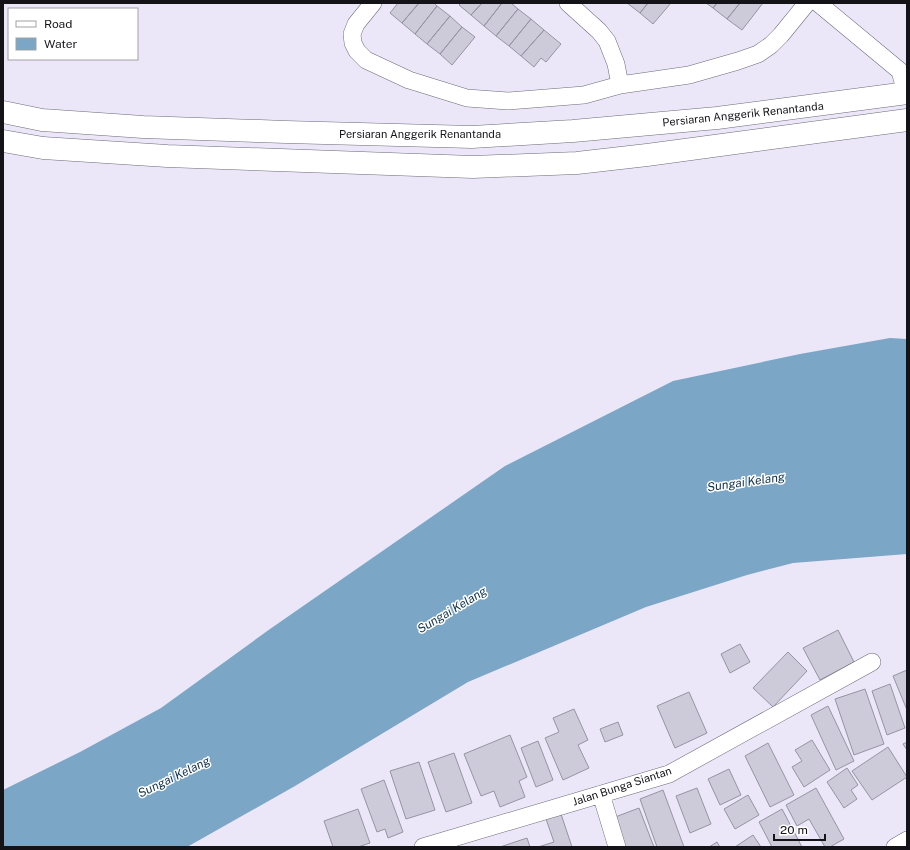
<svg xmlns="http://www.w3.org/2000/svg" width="910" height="850" font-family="'Public Sans',sans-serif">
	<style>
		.water { fill: #7ba6c5 }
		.building { fill: #cdcada; stroke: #9693a2 }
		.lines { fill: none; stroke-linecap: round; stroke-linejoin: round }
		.street-casing { stroke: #6c6a78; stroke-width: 18 }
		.secondary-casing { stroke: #6c6a78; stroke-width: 23 }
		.street { stroke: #fff; stroke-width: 17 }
		.secondary { stroke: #fff; stroke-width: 22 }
		.labels { text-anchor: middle; stroke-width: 3; stroke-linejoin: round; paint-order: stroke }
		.street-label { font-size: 11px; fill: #141318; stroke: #fff }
		.water-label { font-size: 12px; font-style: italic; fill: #0e3148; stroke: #fff }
	</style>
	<rect width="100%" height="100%" fill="#ebe7f8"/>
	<path class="water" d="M 890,338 L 907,339 L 907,554 L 793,563 L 747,575 L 646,607 L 468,682 L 295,786 L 187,847 L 3,847 L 3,790 L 80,752 L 161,708 L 270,629 L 505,466 L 673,381 L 800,354 Z"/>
	<path class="building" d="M 398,3 L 419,3 L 402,23 L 390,13 Z
		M 419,3 L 434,3 L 437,6 L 415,34 L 402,23 Z
		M 461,3 L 482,3 L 471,15 L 459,5 Z
		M 482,3 L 502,3 L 484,26 L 471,15 Z
		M 502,3 L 511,3 L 518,9 L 496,36 L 484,26 Z
		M 627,3 L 648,3 L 640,13 Z
		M 648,3 L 671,3 L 653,24 L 640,13 Z
		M 706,3 L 717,3 L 713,8 Z
		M 717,3 L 740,3 L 727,19 L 713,8 Z
		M 740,3 L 763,3 L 742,30 L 727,19 Z
		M 437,6 L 450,16 L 427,44 L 415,34 Z
		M 518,9 L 531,19 L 509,46 L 496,36 Z
		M 450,16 L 462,27 L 440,54 L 427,44 Z
		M 531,19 L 544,30 L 521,56 L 509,46 Z
		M 462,27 L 475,37 L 452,65 L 440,54 Z
		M 544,30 L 561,44 L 546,62 L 541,58 L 534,67 L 521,56 Z
		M 838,630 L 854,662 L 820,680 L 803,648 Z
		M 740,644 L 750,662 L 730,673 L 721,654 Z
		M 788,652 L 807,671 L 773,707 L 753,688 Z
		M 907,670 L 907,710 L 893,676 Z
		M 890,684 L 905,728 L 887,735 L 872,691 Z
		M 865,689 L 884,744 L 854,755 L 835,699 Z
		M 689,692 L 707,733 L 675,748 L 657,706 Z
		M 828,706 L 854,761 L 836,770 L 811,715 Z
		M 574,709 L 588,740 L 578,745 L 589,768 L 563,780 L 545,738 L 559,732 L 553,718 Z
		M 618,722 L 623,735 L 605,742 L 600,729 Z
		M 510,735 L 527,777 L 519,781 L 525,797 L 500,807 L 494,791 L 481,796 L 464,754 Z
		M 812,740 L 830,770 L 804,787 L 792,767 L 802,761 L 795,750 Z
		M 538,741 L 553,780 L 536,787 L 521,748 Z
		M 907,742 L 907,750 L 903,744 Z
		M 768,743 L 794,795 L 770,807 L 745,756 Z
		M 888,747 L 907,777 L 872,800 L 852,771 Z
		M 454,753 L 472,803 L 446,812 L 428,762 Z
		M 419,762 L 435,810 L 406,819 L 390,771 Z
		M 847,768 L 858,785 L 851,790 L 857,799 L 844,808 L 827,782 Z
		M 729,769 L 741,795 L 720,805 L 708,779 Z
		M 384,780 L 403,832 L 388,838 L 385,829 L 377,832 L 361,789 Z
		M 697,788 L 711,824 L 690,833 L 676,796 Z
		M 816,788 L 844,839 L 830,847 L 825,847 L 809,819 L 797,826 L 786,805 Z
		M 663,790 L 684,847 L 657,847 L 640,799 Z
		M 748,795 L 759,815 L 735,829 L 724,809 Z
		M 639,808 L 654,847 L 620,847 L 610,819 Z
		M 358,809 L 370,843 L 358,847 L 333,847 L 324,821 Z
		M 782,809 L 802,847 L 772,847 L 759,822 Z
		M 561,814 L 572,847 L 538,847 L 554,842 L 546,819 Z
		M 753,835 L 761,847 L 735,847 Z
		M 527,838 L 530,847 L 500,847 Z
		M 717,842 L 720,847 L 709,847 Z"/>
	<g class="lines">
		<g class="street-casing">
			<path id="street" d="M 373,3 L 356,24 L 352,34 L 353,43 L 357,51 L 366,60 L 409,80 L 467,98 L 508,101 L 584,95 L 620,85 L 689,75 L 738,61 L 758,54 L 771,45 L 781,35 L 807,3
				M 568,3 L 599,31 L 607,41 L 616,64 L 620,85
				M 818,3 L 900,71 L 906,93
				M 601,794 L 617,847
				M 423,847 L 669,774 L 872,662
				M 895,847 L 907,840"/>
		</g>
		<g class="secondary-casing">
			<path id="secondary" d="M 3,112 L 42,120 L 143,127 L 286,132 L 472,137 L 573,131 L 717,118 L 907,93
				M 3,141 L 43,148 L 167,156 L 473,167 L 577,163 L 647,155 L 907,120"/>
		</g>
		<use href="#street" class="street"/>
		<use href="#secondary" class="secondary"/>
	</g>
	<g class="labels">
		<g class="street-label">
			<text transform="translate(743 114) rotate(-6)" y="4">Persiaran Anggerik Renantanda</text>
			<text x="420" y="138">Persiaran Anggerik Renantanda</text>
			<text transform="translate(622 786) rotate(-18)" y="4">Jalan Bunga Siantan</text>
		</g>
		<g class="water-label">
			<text transform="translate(746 482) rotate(-8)" y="4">Sungai Kelang</text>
			<text transform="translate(452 610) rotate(-31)" y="4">Sungai Kelang</text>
			<text transform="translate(174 777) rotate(-26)" y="4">Sungai Kelang</text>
		</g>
	</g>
	<rect width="910" height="850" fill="none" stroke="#141318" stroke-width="8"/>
	<rect x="8" y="8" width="130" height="52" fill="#ffffff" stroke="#a1a1a3"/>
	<rect x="16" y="21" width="20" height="6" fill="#ffffff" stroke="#a1a1a3"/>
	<text x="44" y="28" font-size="12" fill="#141318">Road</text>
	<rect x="16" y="38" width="20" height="12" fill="#7ba6c5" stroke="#a1a1a3"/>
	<text x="44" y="48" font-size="12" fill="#141318">Water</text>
	<path d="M774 834v6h51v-6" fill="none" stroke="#141318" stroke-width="2"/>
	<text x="780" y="834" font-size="12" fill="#141318" stroke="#ffffff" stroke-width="3" paint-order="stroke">20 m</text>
</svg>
